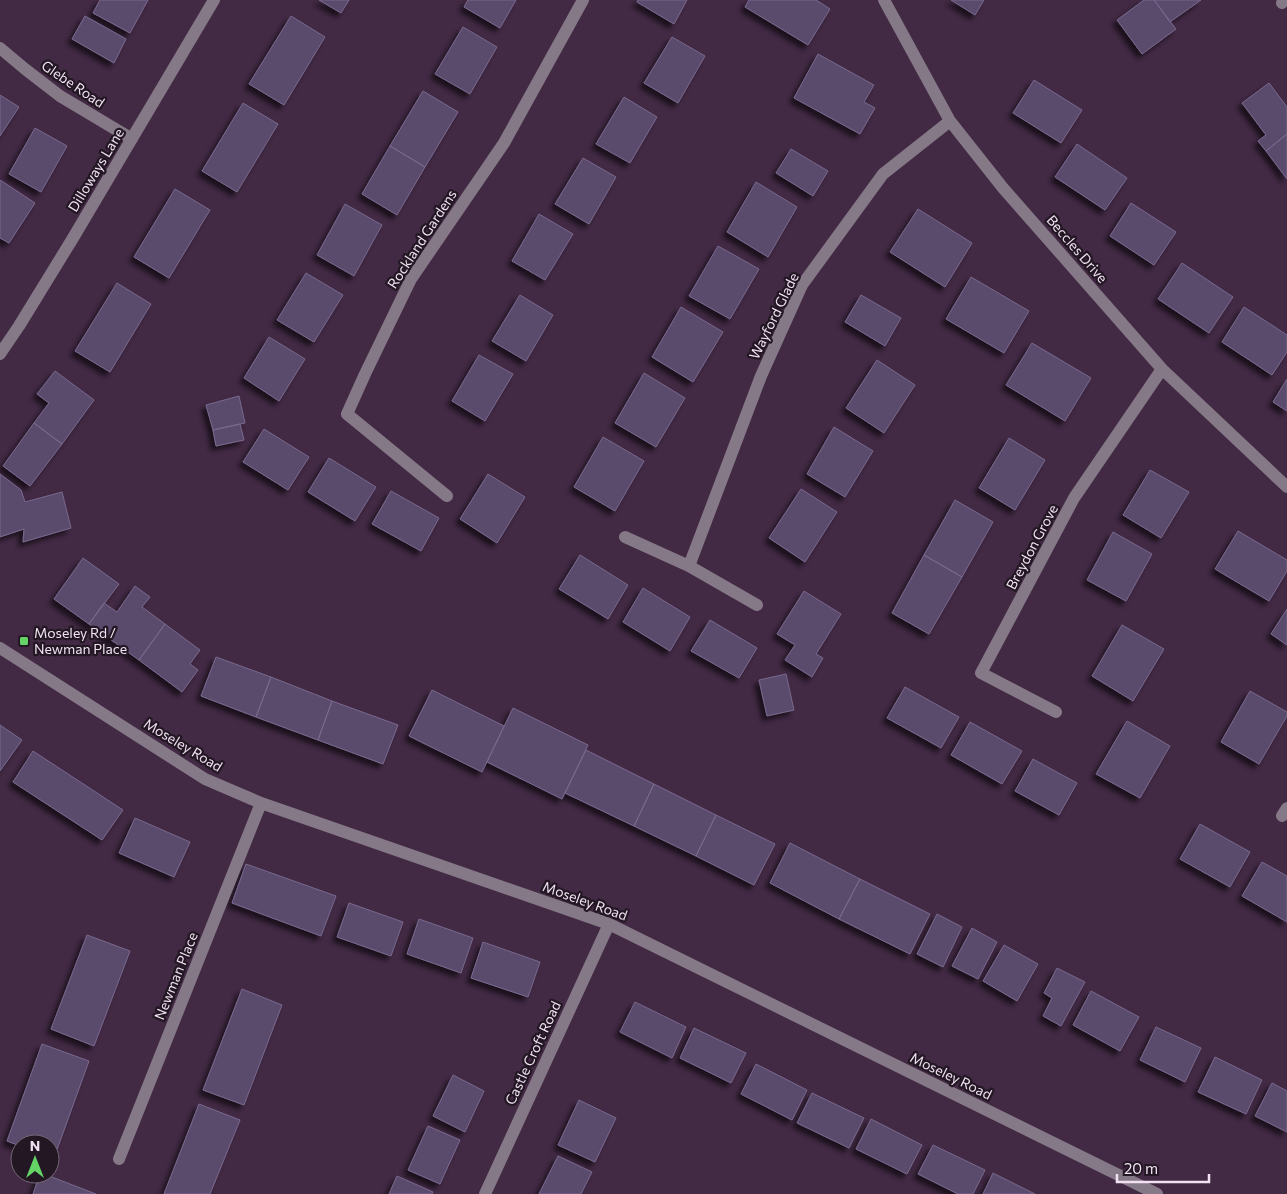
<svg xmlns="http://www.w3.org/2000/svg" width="1287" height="1194" font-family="Commissioner,sans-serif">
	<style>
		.building { fill: #5a4b6d; stroke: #79698e; filter: url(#shadow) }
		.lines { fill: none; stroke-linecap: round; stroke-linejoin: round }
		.minor { stroke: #867987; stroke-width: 12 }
		.poi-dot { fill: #65d467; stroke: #221723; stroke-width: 2 }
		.labels { text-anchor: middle; stroke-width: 4.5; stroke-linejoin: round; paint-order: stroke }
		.street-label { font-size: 14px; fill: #f1e1f2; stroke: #221723 }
		.poi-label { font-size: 14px; fill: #f1e1f2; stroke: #221723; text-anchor: start }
	</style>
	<defs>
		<filter id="shadow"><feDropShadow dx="-4.5" dy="4.5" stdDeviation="2.5" flood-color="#0009"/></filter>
	</defs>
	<rect width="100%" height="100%" fill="#422944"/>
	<path class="building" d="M 100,0 L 148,0 L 130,33 L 93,13 Z
		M 319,0 L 349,0 L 341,13 Z
		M 468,0 L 516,0 L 500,28 L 464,7 Z
		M 638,0 L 687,0 L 674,24 L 637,2 Z
		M 749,0 L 816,0 L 830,9 L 808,45 L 745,7 Z
		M 951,0 L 984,0 L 975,15 Z
		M 1144,0 L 1154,0 L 1176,29 L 1142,54 L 1117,20 Z
		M 1154,0 L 1201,0 L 1170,22 Z
		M 85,16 L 126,39 L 114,63 L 72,39 Z
		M 291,16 L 325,37 L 284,105 L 249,84 Z
		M 463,27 L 497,47 L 470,94 L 435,74 Z
		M 672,37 L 705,56 L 678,103 L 644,83 Z
		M 818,54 L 874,85 L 864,102 L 875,108 L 860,134 L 794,98 Z
		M 1034,80 L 1082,110 L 1061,143 L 1013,113 Z
		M 1269,83 L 1287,107 L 1287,134 L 1266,151 L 1258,141 L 1266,135 L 1242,103 Z
		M 423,91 L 458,112 L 425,167 L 390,146 Z
		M 0,95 L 19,107 L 0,136 Z
		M 624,97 L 657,117 L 630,163 L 596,144 Z
		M 243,103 L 278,124 L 237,192 L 202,171 Z
		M 35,128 L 67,146 L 41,192 L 9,174 Z
		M 1287,134 L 1287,179 L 1266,151 Z
		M 1077,144 L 1127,178 L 1105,210 L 1055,177 Z
		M 390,146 L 425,167 L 397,215 L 362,194 Z
		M 791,149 L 828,171 L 813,196 L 776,173 Z
		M 583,158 L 616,177 L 589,224 L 555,204 Z
		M 0,180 L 35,203 L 9,243 L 0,238 Z
		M 756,182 L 797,207 L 768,257 L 727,232 Z
		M 175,189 L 210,210 L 169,278 L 134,257 Z
		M 1131,203 L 1176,232 L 1154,265 L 1110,236 Z
		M 345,204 L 382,225 L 354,276 L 317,255 Z
		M 918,209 L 972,243 L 945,287 L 890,252 Z
		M 539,214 L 573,234 L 545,280 L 512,261 Z
		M 718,246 L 759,269 L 730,319 L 689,296 Z
		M 1182,263 L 1233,297 L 1209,333 L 1158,299 Z
		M 306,273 L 343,295 L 314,342 L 277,320 Z
		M 971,277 L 1029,311 L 1004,353 L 946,319 Z
		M 117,283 L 151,304 L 110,372 L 75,351 Z
		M 520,295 L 553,315 L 526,361 L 492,341 Z
		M 861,295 L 901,318 L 885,346 L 845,322 Z
		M 681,307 L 723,332 L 693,382 L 652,357 Z
		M 1244,307 L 1287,335 L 1287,352 L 1272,375 L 1222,342 Z
		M 269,337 L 305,359 L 279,401 L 244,378 Z
		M 1032,343 L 1091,378 L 1065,421 L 1006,385 Z
		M 479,355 L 513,374 L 485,421 L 452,401 Z
		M 877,360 L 915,385 L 884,433 L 846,408 Z
		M 55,371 L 94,400 L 62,444 L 34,423 L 49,403 L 37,394 Z
		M 644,373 L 685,398 L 656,447 L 615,423 Z
		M 1287,379 L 1287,411 L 1273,402 Z
		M 239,396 L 245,423 L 213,430 L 206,405 Z
		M 34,423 L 62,444 L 30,486 L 3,466 Z
		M 240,424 L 244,440 L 216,446 L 213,430 Z
		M 834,427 L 873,451 L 845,497 L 807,474 Z
		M 264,429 L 309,457 L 288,490 L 243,462 Z
		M 603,437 L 644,461 L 615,511 L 574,487 Z
		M 1009,438 L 1045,460 L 1015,510 L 979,488 Z
		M 329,458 L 376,487 L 355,521 L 308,492 Z
		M 1150,470 L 1189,492 L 1161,538 L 1123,515 Z
		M 0,474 L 21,490 L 25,502 L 62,492 L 71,528 L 23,542 L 24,529 L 0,537 Z
		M 488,474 L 525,497 L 497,543 L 460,519 Z
		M 801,489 L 837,512 L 805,562 L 769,538 Z
		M 391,491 L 439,518 L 421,551 L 372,524 Z
		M 955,500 L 993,522 L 962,577 L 924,555 Z
		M 1238,531 L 1287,560 L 1287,571 L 1269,601 L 1215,569 Z
		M 1113,532 L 1152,554 L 1126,601 L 1087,580 Z
		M 580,555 L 628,585 L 608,619 L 559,589 Z
		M 924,555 L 962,577 L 929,634 L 892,613 Z
		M 83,558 L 119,584 L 89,624 L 54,599 Z
		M 135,586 L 150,597 L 142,607 L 165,624 L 139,660 L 89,624 L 104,603 L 117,612 Z
		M 643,588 L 690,617 L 670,651 L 623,622 Z
		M 804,591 L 841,614 L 816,654 L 823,658 L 812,677 L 785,660 L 795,645 L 777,634 Z
		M 1287,609 L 1287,645 L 1271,634 Z
		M 710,620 L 757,648 L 739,678 L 691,651 Z
		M 165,624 L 200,650 L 190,664 L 198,670 L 182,692 L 139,660 Z
		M 1122,625 L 1164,649 L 1133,701 L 1092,676 Z
		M 216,657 L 271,677 L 256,717 L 201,696 Z
		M 786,674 L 794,710 L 767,716 L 759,680 Z
		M 271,677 L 332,701 L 318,740 L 256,717 Z
		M 905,687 L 959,717 L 941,748 L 887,718 Z
		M 432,690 L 504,726 L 482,772 L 409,736 Z
		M 1250,691 L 1287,712 L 1287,716 L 1259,764 L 1221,742 Z
		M 332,701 L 398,725 L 383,764 L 318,740 Z
		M 513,708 L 588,745 L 562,799 L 487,762 Z
		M 1127,721 L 1170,746 L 1140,798 L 1096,774 Z
		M 970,722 L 1022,751 L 1002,784 L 951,755 Z
		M 0,725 L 22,740 L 0,771 Z
		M 586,750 L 654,784 L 634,826 L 565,793 Z
		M 33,751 L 123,810 L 102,840 L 13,782 Z
		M 1033,759 L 1077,783 L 1059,815 L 1015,791 Z
		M 654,784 L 716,815 L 696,856 L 634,826 Z
		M 716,815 L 775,844 L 754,885 L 696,856 Z
		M 135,818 L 190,842 L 174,877 L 119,853 Z
		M 1200,824 L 1250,852 L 1230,887 L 1180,859 Z
		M 790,843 L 860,879 L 839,919 L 770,883 Z
		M 1262,862 L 1287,876 L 1287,922 L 1242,896 Z
		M 246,864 L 336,896 L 321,936 L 232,903 Z
		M 860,879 L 930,914 L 910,954 L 839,919 Z
		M 349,903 L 403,922 L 391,956 L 337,937 Z
		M 937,914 L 962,927 L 943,967 L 917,954 Z
		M 419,919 L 473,938 L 461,973 L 407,954 Z
		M 972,928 L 997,942 L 978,979 L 952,966 Z
		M 87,935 L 130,951 L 94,1046 L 51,1029 Z
		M 483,942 L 540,962 L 528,997 L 471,978 Z
		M 1004,945 L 1038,964 L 1017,1001 L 983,981 Z
		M 1057,968 L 1085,982 L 1061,1026 L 1043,1016 L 1052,998 L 1044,993 Z
		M 242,989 L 282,1005 L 244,1105 L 203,1090 Z
		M 1091,991 L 1139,1017 L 1120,1051 L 1073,1025 Z
		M 635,1002 L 686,1027 L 672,1058 L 620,1032 Z
		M 1156,1027 L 1201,1048 L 1185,1082 L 1140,1060 Z
		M 694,1028 L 746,1053 L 731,1083 L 680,1058 Z
		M 42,1044 L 89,1061 L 54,1158 L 50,1157 L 50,1144 L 20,1144 L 20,1146 L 7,1141 Z
		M 1215,1057 L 1262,1080 L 1246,1114 L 1198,1092 Z
		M 756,1064 L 807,1090 L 792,1120 L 741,1094 Z
		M 453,1075 L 484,1091 L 465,1132 L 433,1116 Z
		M 1272,1083 L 1287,1091 L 1287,1132 L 1255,1116 Z
		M 812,1093 L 864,1118 L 849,1148 L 797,1123 Z
		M 579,1100 L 616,1118 L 595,1162 L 558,1145 Z
		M 199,1104 L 240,1120 L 210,1194 L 164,1194 Z
		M 871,1119 L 922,1145 L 907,1174 L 856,1149 Z
		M 428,1126 L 460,1140 L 440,1184 L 408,1170 Z
		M 933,1145 L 985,1170 L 973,1194 L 958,1194 L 918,1174 Z
		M 558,1156 L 592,1172 L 581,1194 L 539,1194 Z
		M 993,1173 L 1035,1194 L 983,1194 Z
		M 40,1174 L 44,1174 L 96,1194 L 33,1194 Z
		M 397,1176 L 433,1192 L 432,1194 L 389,1194 Z"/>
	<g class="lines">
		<path class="minor" d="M 884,0 L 950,121 L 1003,188 L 1162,369 L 1287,487
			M 1282,3 L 1284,0
			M 0,48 L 25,69 L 60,96 L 132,139
			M 0,354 L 19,326 L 73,238 L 214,0
			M 447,496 L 347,414 L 365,374 L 411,279 L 504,143 L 583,0
			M 625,537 L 689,566 L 757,605
			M 689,566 L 761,376 L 802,285 L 883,174 L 950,121
			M 0,648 L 205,779 L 261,803 L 609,924 L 1157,1194
			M 1056,712 L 981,673 L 1074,498 L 1162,369
			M 1282,816 L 1287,808
			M 119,1159 L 261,803
			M 485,1194 L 609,924"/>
	</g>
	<rect class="poi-dot" x="19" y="636" width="10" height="10" rx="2.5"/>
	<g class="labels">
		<g class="street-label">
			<text transform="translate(73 84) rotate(34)" y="5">Glebe Road</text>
			<text transform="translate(96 170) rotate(-59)" y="5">Dilloways Lane</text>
			<text transform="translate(422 239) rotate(-57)" y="5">Rockland Gardens</text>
			<text transform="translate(1077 249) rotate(49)" y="5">Beccles Drive</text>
			<text transform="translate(774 316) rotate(-64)" y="5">Wayford Glade</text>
			<text transform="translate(1032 547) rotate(-62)" y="5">Breydon Grove</text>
			<text transform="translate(183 745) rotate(31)" y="5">Moseley Road</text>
			<text transform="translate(585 901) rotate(20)" y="5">Moseley Road</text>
			<text transform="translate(176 976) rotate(-68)" y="5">Newman Place</text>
			<text transform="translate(533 1053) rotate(-65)" y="5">Castle Croft Road</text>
			<text transform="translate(951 1076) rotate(26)" y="5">Moseley Road</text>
		</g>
		<g class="poi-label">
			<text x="34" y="638">Moseley Rd /<tspan x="34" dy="16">Newman Place</tspan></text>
		</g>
	</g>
	<g transform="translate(35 1159)"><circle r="24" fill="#221723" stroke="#756876"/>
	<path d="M0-4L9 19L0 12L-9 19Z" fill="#65d467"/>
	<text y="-8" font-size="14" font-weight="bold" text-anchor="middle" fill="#f1e1f2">N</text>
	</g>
	<path d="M1117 1174v8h92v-8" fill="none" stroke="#f1e1f2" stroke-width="2.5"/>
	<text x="1124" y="1174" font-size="15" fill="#f1e1f2" stroke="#221723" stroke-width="4" paint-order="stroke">20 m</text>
</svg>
